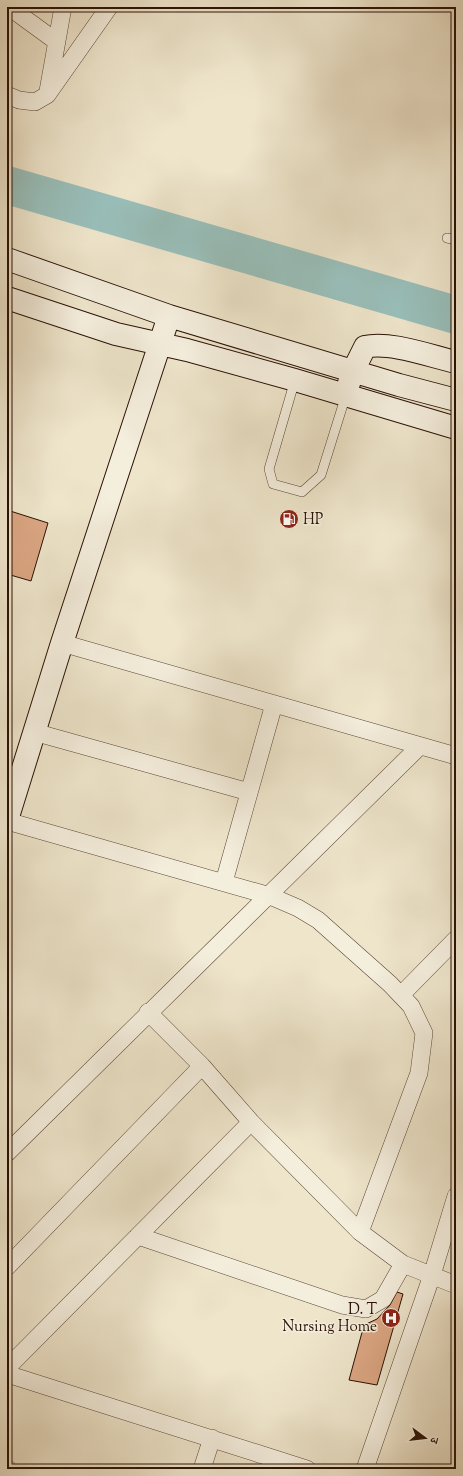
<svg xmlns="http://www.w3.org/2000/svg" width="463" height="1476" font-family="'Sorts Mill Goudy','Noto Serif Devanagari',serif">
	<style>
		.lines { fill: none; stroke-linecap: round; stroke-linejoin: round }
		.river { stroke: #99bfba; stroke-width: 38 }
		.building { fill: #dba683; stroke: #2a1105 }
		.lane-casing { stroke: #5b4636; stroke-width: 10 }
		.street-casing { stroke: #5b4636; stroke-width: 18 }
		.secondary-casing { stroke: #2a1105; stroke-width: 24 }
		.lane { stroke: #f4eedd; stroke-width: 9 }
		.street { stroke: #f4eedd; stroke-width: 17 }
		.secondary { stroke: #f4eedd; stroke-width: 22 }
		.labels { text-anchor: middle; stroke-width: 3; stroke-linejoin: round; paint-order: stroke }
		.poi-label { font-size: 15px; fill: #2a1105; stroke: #f4eedd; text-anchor: start }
	</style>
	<rect width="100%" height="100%" fill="#eee5cb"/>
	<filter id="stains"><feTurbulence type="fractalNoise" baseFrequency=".005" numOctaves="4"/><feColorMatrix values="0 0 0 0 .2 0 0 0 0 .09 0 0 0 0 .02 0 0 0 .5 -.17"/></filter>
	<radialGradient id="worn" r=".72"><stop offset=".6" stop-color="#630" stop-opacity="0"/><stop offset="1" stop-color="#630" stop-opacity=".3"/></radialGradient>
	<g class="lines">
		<path class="river" d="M 7,185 L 456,315"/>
	</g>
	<path class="building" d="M 7,510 L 48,523 L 31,581 L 7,574 Z
		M 397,1292 L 403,1294 L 377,1385 L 349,1380 L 364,1325 L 377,1319 L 390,1305 Z"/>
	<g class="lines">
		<g class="lane-casing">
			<path id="lane" d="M 447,238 L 456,240
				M 295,380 L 269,469 L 273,484 L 302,492 L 321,475 L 346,395"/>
		</g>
		<g class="street-casing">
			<path id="street" d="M 9,7 L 57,42
				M 48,91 L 63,7
				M 7,95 L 19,100 L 35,102 L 47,95 L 109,7
				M 62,643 L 456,756
				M 34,732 L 249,792
				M 7,821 L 270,896 L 298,908 L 318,920 L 390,984 L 411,1006 L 424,1033 L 419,1073 L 360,1232
				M 224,882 L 274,704
				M 401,995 L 456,939
				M 148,1012 L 202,1066 L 251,1122 L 360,1232 L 403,1264 L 456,1285
				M 7,1153 C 144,1017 283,882 420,746
				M 138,1236 L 342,1305 L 366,1309 L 383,1299 L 403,1264
				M 7,1267 L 202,1066
				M 7,1368 L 251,1122
				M 7,1374 L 307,1469
				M 7,1469 L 8,1469
				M 202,1469 L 212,1438
				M 365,1469 L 432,1275 L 456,1196"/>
		</g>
		<g class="secondary-casing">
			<path id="secondary" d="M 7,259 L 169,316 L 399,385 L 456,400
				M 7,298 L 116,334 L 187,350 L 295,380 L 456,428
				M 349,383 L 353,371 L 365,347 C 389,341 430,356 456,362
				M 7,820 L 62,643 L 169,316"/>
		</g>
		<use href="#lane" class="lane"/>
		<use href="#street" class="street"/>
		<use href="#secondary" class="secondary"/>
	</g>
	<defs>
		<g id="fuel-disc" transform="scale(1)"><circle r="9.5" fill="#8f2418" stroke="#f4eedd"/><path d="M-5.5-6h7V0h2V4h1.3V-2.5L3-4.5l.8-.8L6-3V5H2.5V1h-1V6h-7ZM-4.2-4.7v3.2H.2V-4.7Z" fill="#fff"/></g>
		<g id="hospital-disc" transform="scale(1)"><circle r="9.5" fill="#8f2418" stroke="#f4eedd"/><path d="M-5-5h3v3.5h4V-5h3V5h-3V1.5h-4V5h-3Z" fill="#fff"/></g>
	</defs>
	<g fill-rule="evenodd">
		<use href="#fuel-disc" x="289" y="519"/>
		<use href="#hospital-disc" x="391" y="1318"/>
	</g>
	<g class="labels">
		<g class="poi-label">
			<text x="303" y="524">HP</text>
			<text x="377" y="1314" text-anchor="end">D. T<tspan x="377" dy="17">Nursing Home</tspan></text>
		</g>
	</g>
	<rect width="463" height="1476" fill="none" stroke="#eee5cb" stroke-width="24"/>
	<rect x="8" y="8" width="447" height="1460" fill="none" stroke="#2a1105" stroke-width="2"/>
	<rect x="12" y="12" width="439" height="1452" fill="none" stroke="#2a1105"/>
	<g transform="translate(425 1438) rotate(105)" stroke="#f4eedd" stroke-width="3" paint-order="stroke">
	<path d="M0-3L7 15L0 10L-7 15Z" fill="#2a1105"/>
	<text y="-6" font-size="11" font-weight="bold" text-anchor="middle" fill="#2a1105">उ</text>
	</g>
	<rect width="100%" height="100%" filter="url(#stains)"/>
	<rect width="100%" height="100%" fill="url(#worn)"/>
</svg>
